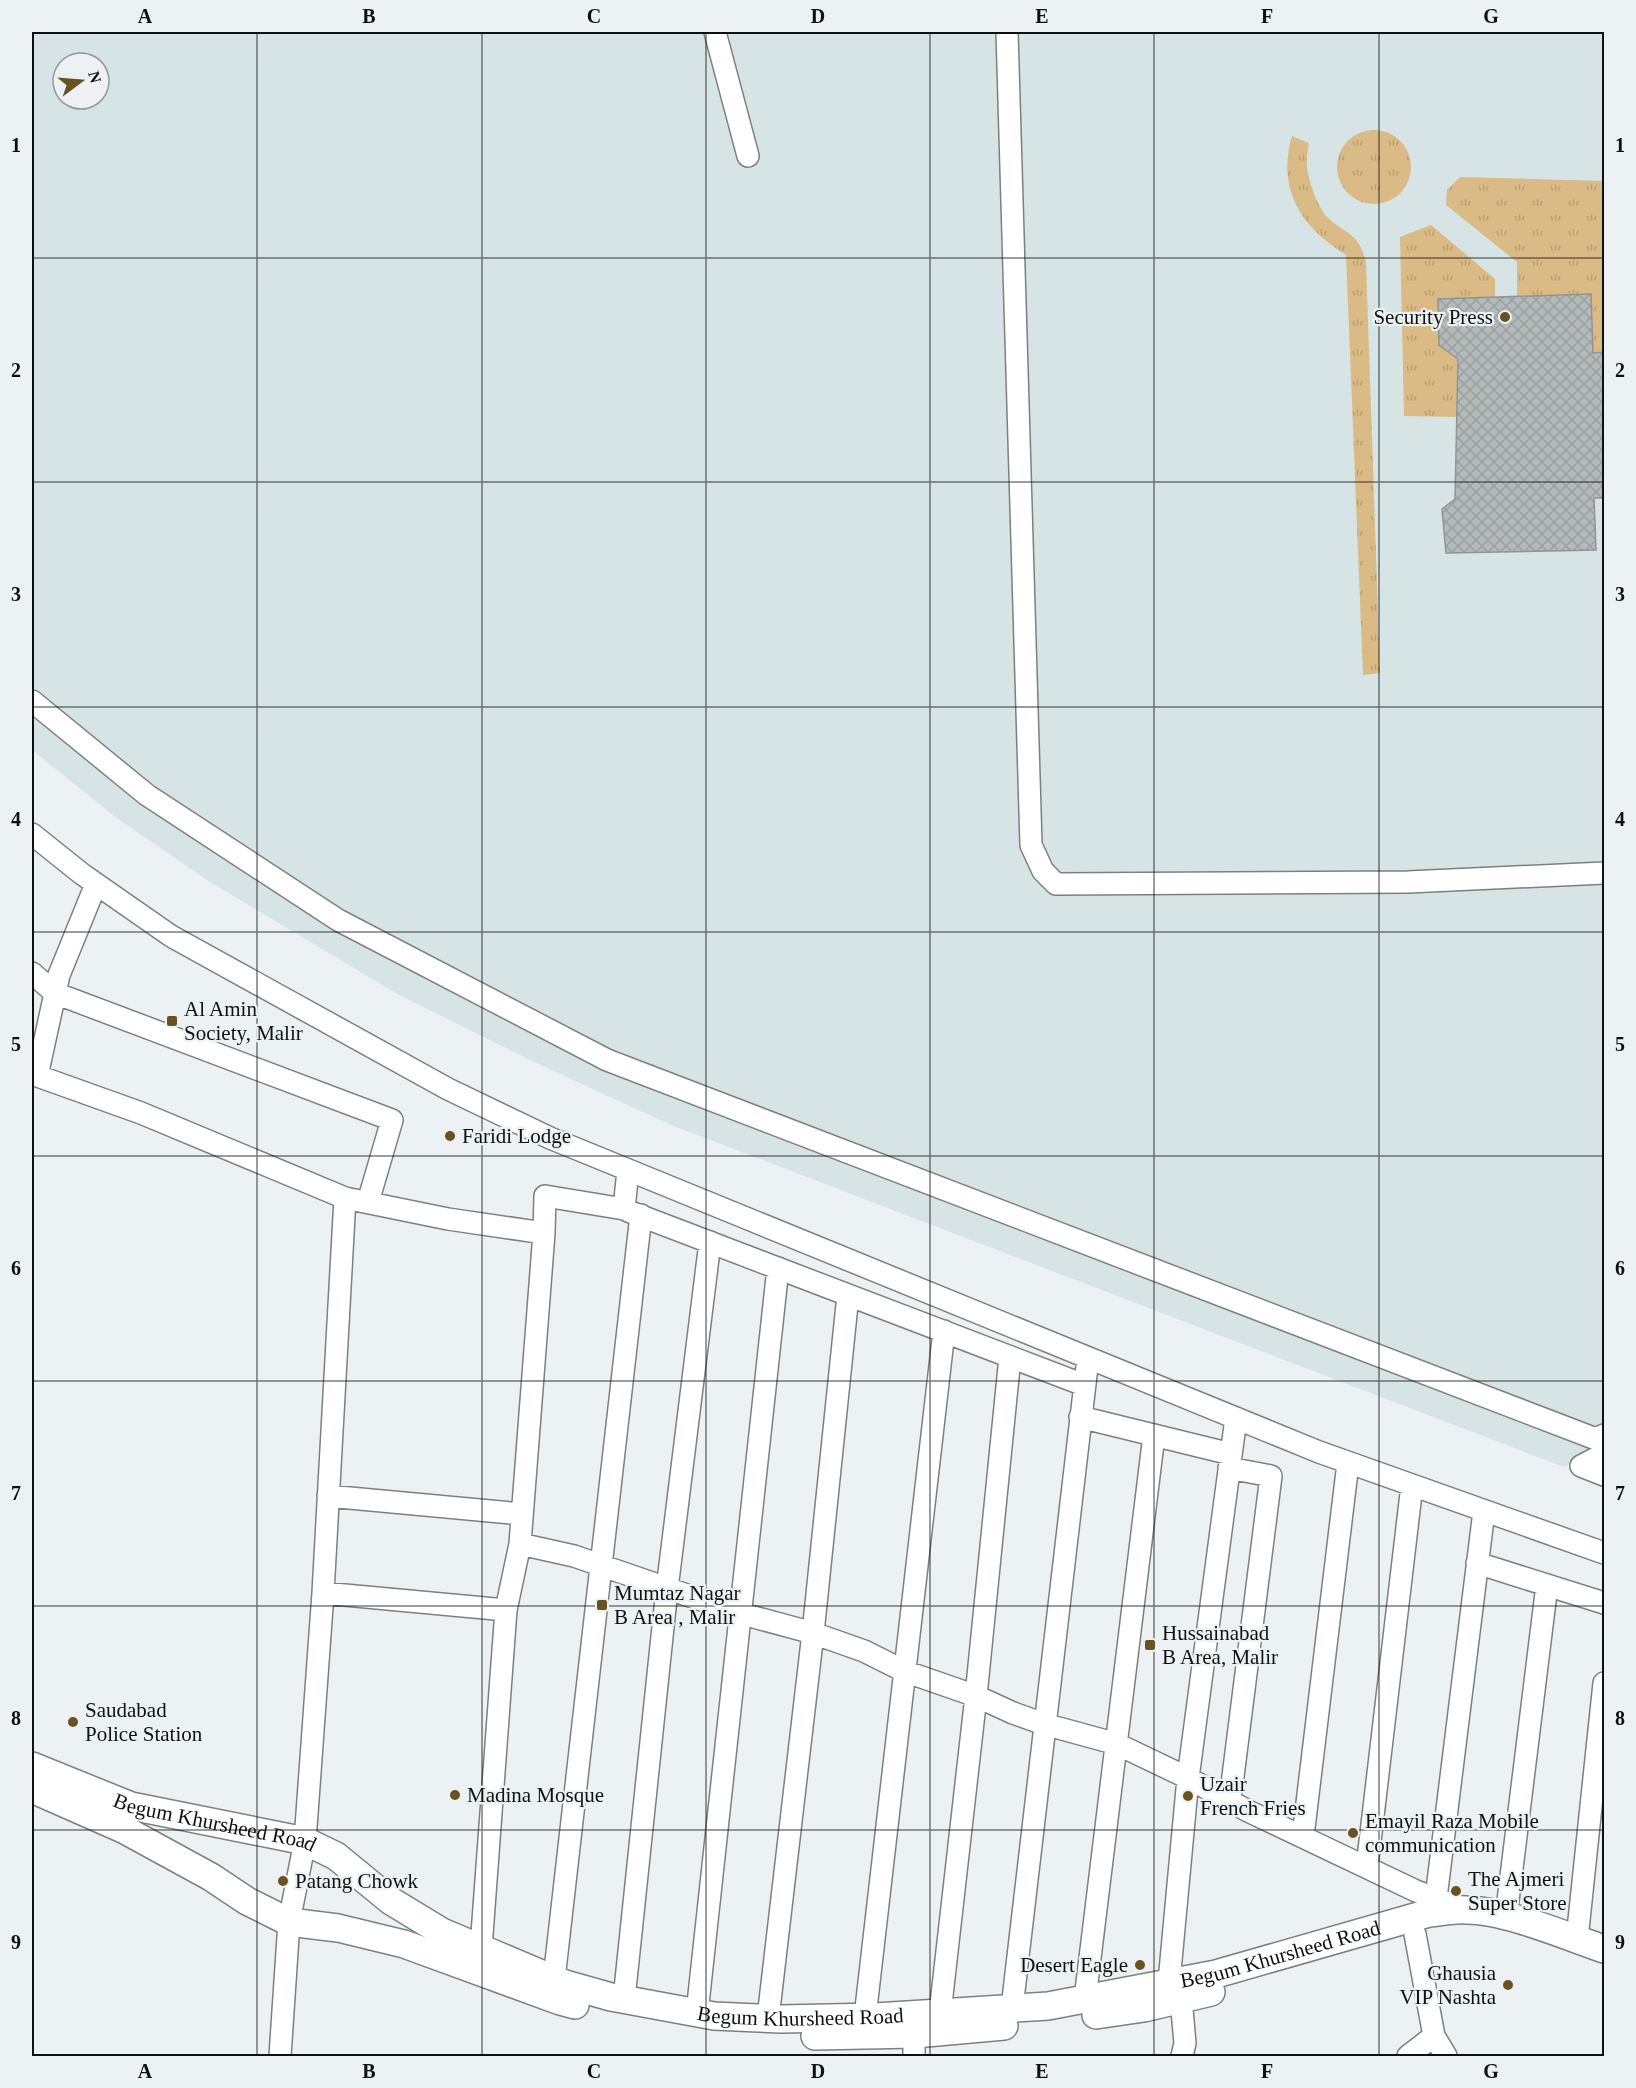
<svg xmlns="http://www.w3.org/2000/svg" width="1636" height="2088" font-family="'Times New Roman',serif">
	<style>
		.built { fill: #d6e4e6; fill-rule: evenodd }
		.grass { fill: url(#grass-tufts) }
		.building { fill: url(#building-cross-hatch); stroke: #8f9595; stroke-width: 1.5 }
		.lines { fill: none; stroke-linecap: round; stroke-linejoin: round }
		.minor-casing { stroke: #7b8081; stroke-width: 24 }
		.major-casing { stroke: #7b8081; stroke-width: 30 }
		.minor { stroke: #fff; stroke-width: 21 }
		.major { stroke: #fff; stroke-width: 27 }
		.grid { fill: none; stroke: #0f1111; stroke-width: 1.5; stroke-opacity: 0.55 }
		.poi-dot { fill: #6a5122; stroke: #ecf2f3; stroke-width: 2 }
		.labels { text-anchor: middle; stroke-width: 4.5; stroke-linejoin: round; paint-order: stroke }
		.poi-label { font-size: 21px; fill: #0f1111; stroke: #ecf2f3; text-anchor: start }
		.street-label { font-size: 21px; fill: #0f1111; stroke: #ecf2f3 }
		.neatline { fill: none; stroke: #0f1111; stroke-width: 2 }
		.grid-label { font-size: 20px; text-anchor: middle; font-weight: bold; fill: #0f1111 }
	</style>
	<defs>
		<pattern id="grass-tufts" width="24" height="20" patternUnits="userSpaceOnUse" patternTransform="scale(1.5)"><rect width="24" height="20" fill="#dabb85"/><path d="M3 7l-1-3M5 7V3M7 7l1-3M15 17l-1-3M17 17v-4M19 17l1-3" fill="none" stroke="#baa072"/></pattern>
		<pattern id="building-cross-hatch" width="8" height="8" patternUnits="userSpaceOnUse" patternTransform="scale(1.5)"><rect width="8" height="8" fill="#b4baba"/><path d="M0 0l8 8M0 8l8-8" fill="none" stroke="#9a9f9f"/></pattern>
	</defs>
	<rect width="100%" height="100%" fill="#ecf2f3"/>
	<path class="built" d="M 32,32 L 1604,32 L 1604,1447 L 1564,1467 L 671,1125 L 534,1062 L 399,995 L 210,882 L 118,819 L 32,750 ZM 63,63 L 99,63 L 99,99 L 63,99 Z"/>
	<path class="grass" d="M1337 167a37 37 0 1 1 74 0a37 37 0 1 1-74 0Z
		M 1292,136 L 1309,143 C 1308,151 1306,159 1307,166 C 1308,180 1318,209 1328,218 C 1347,235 1359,233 1366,262 L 1380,673 L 1363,675 L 1346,255 C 1302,228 1276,190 1292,136 Z
		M 1460,177 L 1604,181 L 1604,352 L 1593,353 L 1591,295 L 1517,297 L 1517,262 L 1446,205 L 1447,190 Z
		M 1431,225 L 1495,279 L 1495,297 L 1438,299 L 1439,344 L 1458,359 L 1457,417 L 1404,416 L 1400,237 Z"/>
	<path class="building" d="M 1591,294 L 1593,353 L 1605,352 L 1605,498 L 1594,498 L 1596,550 L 1446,553 L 1442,509 L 1455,499 L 1458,359 L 1439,345 L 1438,299 Z"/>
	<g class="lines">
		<g class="minor-casing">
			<path id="minor" d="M 715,32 L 748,156
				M 1007,32 L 1031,845 L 1043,871 L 1056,884 L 1408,882 L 1604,873
				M 32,701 L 147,795 L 338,920 L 607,1060 L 1596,1439 L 1604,1435
				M 32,834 L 82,874 L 171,936 L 448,1089 L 550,1138 L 1319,1452 L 1604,1553
				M 32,973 L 55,993 L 392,1120 L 368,1202
				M 32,1074 L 141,1113 L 345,1198 L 448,1219 L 544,1233
				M 37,1076 L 59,975 L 96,884
				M 628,1211 L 1084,1385
				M 1080,1417 L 1231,1454
				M 1604,1454 L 1581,1466 L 1604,1475
				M 1229,1468 L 1271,1476 L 1230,1800
				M 328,1496 L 522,1514
				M 520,1544 L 574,1556 L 739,1613 L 813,1633 L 864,1651 L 904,1671 L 976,1696 L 1013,1713 L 1044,1724 L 1117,1744 L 1188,1778 L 1248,1811 L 1416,1891 L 1462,1908
				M 1477,1563 L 1604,1603
				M 323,1593 L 506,1610
				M 1303,1836 L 1348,1463
				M 1367,1867 L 1412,1485
				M 1436,1898 L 1484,1511
				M 1506,1917 L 1547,1585
				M 1415,1934 L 1434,2036 L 1446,2056
				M 1577,1939 L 1604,1683
				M 481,1948 L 506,1610 L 520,1544 L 544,1233 L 545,1196 L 624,1209 L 628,1170
				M 554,1979 L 641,1215
				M 624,1999 L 667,1589 L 710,1242
				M 1085,1999 L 1154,1435
				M 1012,2008 L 1088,1358
				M 697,2013 L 778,1268
				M 940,2013 L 976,1696 L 1010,1357
				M 865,2017 L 944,1331
				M 768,2018 L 813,1633 L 848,1295
				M 914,2021 L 914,2056
				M 280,2056 L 289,1922 L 305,1841 L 323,1593 L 345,1198
				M 1182,2056 L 1185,2043 L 1181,1999 L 1169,1982 L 1188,1778 L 1236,1418
				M 1408,2056 L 1434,2036"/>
		</g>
		<g class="major-casing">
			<g id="major">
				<path id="s1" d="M 32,1766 L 131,1806 L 305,1841 L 336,1856 L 391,1901 L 442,1932 L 565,1984 L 611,1997 L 714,2016 L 781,2019 L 875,2017 L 1048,2006 L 1216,1974 L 1429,1913 C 1441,1912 1454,1909 1466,1910 C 1506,1910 1566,1936 1604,1949"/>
				<path d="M 32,1789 L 125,1830 L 211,1877 L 247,1901 L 289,1922 L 338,1928 L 404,1944 L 560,2001 L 575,2005"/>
				<path d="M 1096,2015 L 1144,2008 L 1211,1992"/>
				<path d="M 815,2036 L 915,2034 L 1004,2026"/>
			</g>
		</g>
		<use href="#minor" class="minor"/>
		<use href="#major" class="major"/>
	</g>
	<path class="grid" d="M 257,32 L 257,2056M 482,32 L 482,2056M 706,32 L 706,2056M 930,32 L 930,2056M 1154,32 L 1154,2056M 1379,32 L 1379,2056M 32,258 L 1604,258M 32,482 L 1604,482M 32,707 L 1604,707M 32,932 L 1604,932M 32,1156 L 1604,1156M 32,1381 L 1604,1381M 32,1606 L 1604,1606M 32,1830 L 1604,1830"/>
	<g class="poi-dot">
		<circle cx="1505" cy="317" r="6"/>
		<rect x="166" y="1015" width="12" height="12" rx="3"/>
		<circle cx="450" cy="1136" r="6"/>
		<rect x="596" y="1599" width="12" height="12" rx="3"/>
		<rect x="1144" y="1639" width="12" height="12" rx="3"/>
		<circle cx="73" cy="1722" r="6"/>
		<circle cx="455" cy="1795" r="6"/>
		<circle cx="1188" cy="1796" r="6"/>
		<circle cx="1353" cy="1833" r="6"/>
		<circle cx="283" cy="1881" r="6"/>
		<circle cx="1456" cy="1891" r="6"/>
		<circle cx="1140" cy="1965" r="6"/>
		<circle cx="1508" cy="1985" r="6"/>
	</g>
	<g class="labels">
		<g class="poi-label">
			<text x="1493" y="324" text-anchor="end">Security Press</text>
			<text x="184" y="1016">Al Amin<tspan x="184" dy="24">Society, Malir</tspan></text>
			<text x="462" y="1143">Faridi Lodge</text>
			<text x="614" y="1600">Mumtaz Nagar<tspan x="614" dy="24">B Area , Malir</tspan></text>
			<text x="1162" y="1640">Hussainabad<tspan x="1162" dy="24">B Area, Malir</tspan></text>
			<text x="85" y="1717">Saudabad<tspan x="85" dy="24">Police Station</tspan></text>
			<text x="1200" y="1791">Uzair<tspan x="1200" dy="24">French Fries</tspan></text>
			<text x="467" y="1802">Madina Mosque</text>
			<text x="1365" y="1828">Emayil Raza Mobile<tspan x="1365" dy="24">communication</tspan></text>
			<text x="1468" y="1886">The Ajmeri<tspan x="1468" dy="24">Super Store</tspan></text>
			<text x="295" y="1888">Patang Chowk</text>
			<text x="1128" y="1972" text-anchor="end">Desert Eagle</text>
			<text x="1496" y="1980" text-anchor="end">Ghausia<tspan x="1496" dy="24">VIP Nashta</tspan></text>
		</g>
		<g class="street-label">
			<text dy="7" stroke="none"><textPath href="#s1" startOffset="192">Begum Khursheed Road</textPath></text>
			<text dy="7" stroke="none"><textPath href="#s1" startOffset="1308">Begum Khursheed Road</textPath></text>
			<text dy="7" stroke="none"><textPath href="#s1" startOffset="822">Begum Khursheed Road</textPath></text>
		</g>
	</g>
	<rect width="1636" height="2088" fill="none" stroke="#ecf2f3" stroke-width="66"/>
	<g transform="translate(81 81) rotate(74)"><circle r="28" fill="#ecf2f3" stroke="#949899" stroke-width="1.5"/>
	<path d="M0-4.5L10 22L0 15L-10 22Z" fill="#6a5122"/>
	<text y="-9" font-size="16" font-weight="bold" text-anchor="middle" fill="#0f1111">N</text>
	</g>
	<rect x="33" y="33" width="1570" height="2022" class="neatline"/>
	<g class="grid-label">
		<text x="145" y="23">A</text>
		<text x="369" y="23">B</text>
		<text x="594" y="23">C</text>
		<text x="818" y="23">D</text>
		<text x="1042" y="23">E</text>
		<text x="1267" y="23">F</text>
		<text x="1491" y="23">G</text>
		<text x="16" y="152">1</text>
		<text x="1620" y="152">1</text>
		<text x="16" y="377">2</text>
		<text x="1620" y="377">2</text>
		<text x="16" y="601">3</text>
		<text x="1620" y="601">3</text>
		<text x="16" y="826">4</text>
		<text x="1620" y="826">4</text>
		<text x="16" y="1051">5</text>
		<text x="1620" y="1051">5</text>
		<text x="16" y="1275">6</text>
		<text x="1620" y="1275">6</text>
		<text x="16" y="1500">7</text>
		<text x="1620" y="1500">7</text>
		<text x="16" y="1725">8</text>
		<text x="1620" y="1725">8</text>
		<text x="16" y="1949">9</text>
		<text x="1620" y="1949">9</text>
		<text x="145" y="2078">A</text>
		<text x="369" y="2078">B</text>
		<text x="594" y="2078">C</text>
		<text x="818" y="2078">D</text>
		<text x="1042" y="2078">E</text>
		<text x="1267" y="2078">F</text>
		<text x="1491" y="2078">G</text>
	</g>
</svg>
